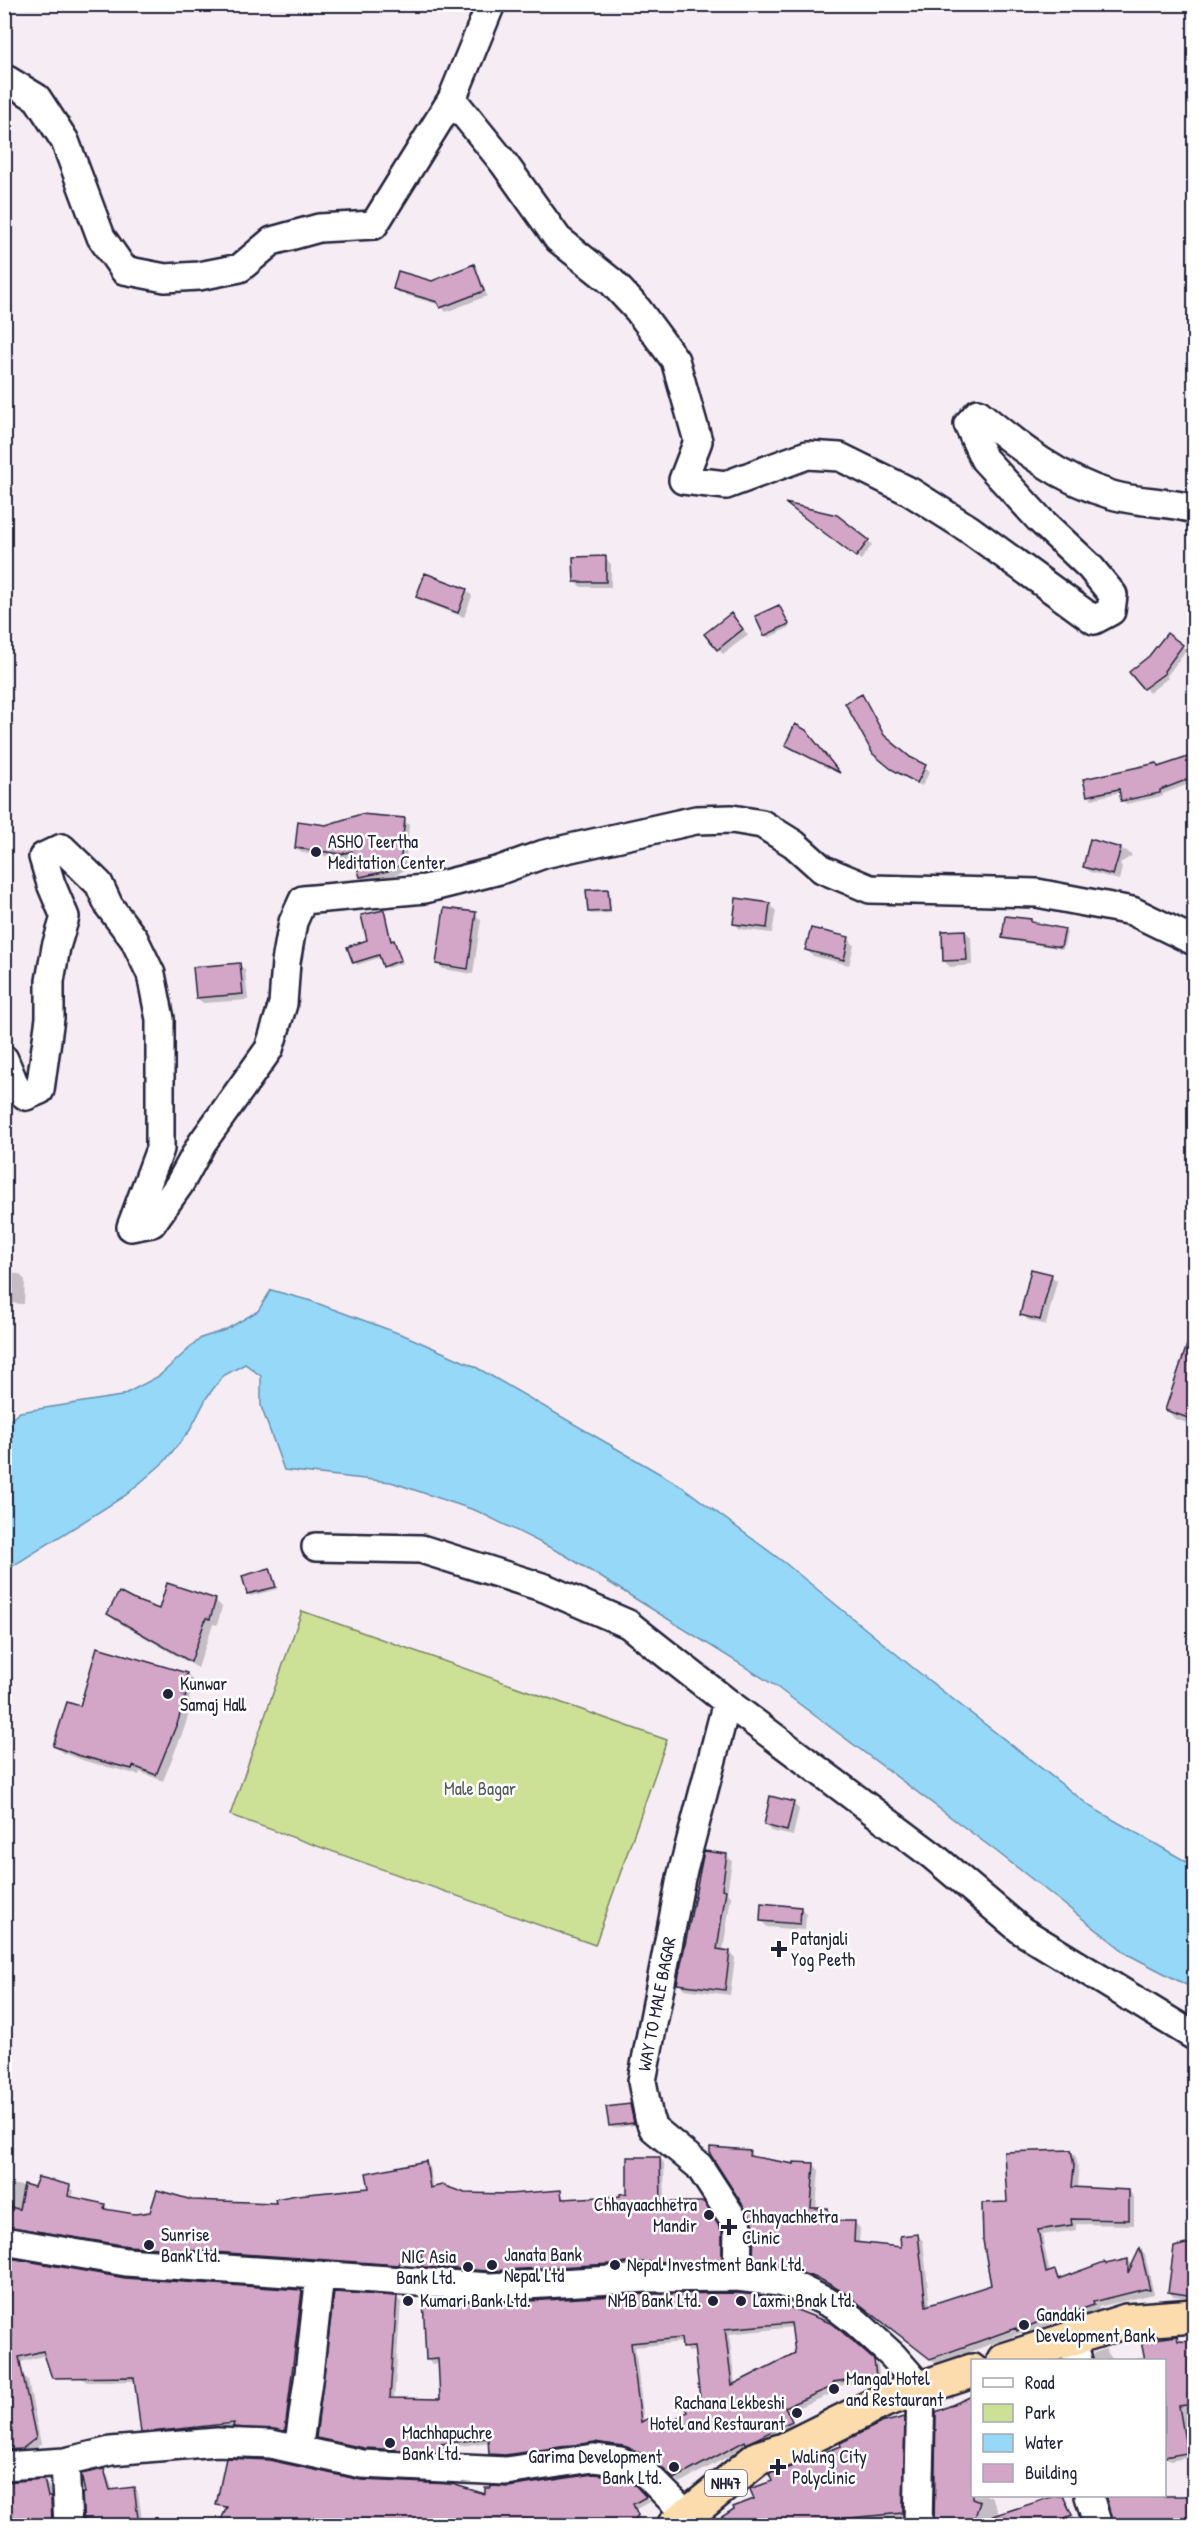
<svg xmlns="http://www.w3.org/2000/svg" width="1199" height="2530" font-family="'Patrick Hand',sans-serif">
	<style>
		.green { fill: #cce195; stroke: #778268; stroke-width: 1.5 }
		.water { fill: #96d8f8; stroke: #688fac; stroke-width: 1.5 }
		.shadow { fill: #0003; fill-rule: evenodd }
		.building { fill: #d3a5c6; stroke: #22223b; stroke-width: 1.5; fill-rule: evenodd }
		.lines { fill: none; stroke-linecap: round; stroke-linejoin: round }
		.minor-casing { stroke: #22223b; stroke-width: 32 }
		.trunk-casing { stroke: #22223b; stroke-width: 38 }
		.minor { stroke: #fff; stroke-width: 27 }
		.trunk { stroke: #fcdcac; stroke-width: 33 }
		.poi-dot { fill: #22223b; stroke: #fff; stroke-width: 2 }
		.labels { text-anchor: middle; stroke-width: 5; stroke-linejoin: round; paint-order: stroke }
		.shield { fill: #fff; stroke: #646476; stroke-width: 1.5 }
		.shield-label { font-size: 16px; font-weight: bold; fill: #22223b }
		.poi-label { font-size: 18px; fill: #22223b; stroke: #fff; text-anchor: start }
		.park-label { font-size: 18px; fill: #555b56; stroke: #fff }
		.street-label { font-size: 18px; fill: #22223b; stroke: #fff }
	</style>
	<rect width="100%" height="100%" fill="#f6edf4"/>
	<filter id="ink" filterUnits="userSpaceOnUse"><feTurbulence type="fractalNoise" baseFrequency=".0167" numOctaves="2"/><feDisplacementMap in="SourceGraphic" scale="12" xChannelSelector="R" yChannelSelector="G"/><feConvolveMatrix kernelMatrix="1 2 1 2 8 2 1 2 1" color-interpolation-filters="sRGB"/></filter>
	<g filter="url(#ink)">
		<path class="green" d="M 302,1611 L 667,1740 L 595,1945 L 230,1815 Z"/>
		<path class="water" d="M 271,1290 L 311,1301 L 406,1336 L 474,1366 L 681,1486 L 785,1563 L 922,1675 L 1091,1807 L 1194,1866 L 1194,1989 L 1129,1955 L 996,1851 L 774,1685 L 565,1555 L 477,1511 L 391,1482 L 284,1470 L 261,1406 L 261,1376 L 245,1364 L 223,1376 L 207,1397 L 190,1430 L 164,1462 L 126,1495 L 5,1571 L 5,1424 L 20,1412 L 121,1396 L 159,1376 L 201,1338 L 225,1330 L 258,1311 Z"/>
		<path class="shadow" d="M 473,266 L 478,271 L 487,296 L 446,312 L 440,305 L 399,293 L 395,288 L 432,282 Z
			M 790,505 L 868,541 L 872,545 L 861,560 Z
			M 605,558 L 611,564 L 611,587 L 581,587 L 575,582 Z
			M 466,590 L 472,596 L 464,617 L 424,602 L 418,596 Z
			M 779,606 L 790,627 L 768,638 L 757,617 Z
			M 737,621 L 748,635 L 723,654 L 718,649 Z
			M 1182,646 L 1186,650 L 1167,676 L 1168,678 L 1149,693 L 1131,672 Z
			M 861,696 L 888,740 L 909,758 L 930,771 L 922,786 L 898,774 L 879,759 Z
			M 810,736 L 841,774 L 791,749 L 787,744 Z
			M 1194,756 L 1194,782 L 1163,794 L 1163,796 L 1126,804 L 1122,800 L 1121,792 L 1092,799 L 1088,795 L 1157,765 L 1160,768 Z
			M 404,820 L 409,825 L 405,870 L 394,876 L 366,882 L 361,877 L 355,857 L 348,859 L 302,853 L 296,848 L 326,826 Z
			M 1091,841 L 1127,851 L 1132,856 L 1120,863 L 1122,868 L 1119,880 L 1090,872 L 1084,866 Z
			M 608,890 L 610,893 L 611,913 L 591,914 L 589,912 Z
			M 770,905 L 776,911 L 772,933 L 740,929 L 734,923 Z
			M 384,912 L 392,942 L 396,944 L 403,963 L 387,968 L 381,957 L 357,965 L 349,948 L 368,941 Z
			M 475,914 L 481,920 L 473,974 L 443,969 L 438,963 Z
			M 1030,920 L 1064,930 L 1067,933 L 1063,949 L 1006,940 L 1003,938 Z
			M 812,929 L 849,939 L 854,945 L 849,965 L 813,956 L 807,950 Z
			M 965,931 L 971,937 L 972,965 L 950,967 L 944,961 Z
			M 240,965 L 245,970 L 248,1000 L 203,1003 L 197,998 Z
			M 4,1273 L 19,1274 L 25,1280 L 24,1304 L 4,1303 Z
			M 1051,1276 L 1057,1281 L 1046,1325 L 1028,1320 L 1022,1314 Z
			M 1182,1364 L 1194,1369 L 1194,1425 L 1175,1419 L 1167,1410 Z
			M 270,1570 L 277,1589 L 251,1596 L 248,1594 Z
			M 215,1600 L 222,1607 L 217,1625 L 213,1624 L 198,1668 L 116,1621 L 109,1614 L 160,1610 Z
			M 187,1674 L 193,1681 L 189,1700 L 192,1703 L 184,1729 L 163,1781 L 140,1772 L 139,1775 L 85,1761 L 61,1752 L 55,1745 L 81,1708 Z
			M 793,1803 L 799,1809 L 793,1836 L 771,1831 L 765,1825 Z
			M 726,1855 L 732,1861 L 727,1893 L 731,1896 L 723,1951 L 730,1952 L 735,1958 L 730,1995 L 684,1989 L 679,1983 Z
			M 801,1908 L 806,1914 L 805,1930 L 767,1927 L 762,1921 Z
			M 630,2105 L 636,2125 L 613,2128 L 610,2126 Z
			M 1071,2151 L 1076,2157 L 1079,2173 L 1078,2189 L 1129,2191 L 1134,2197 L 1134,2225 L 1076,2224 L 1077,2230 L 1042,2235 L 1050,2274 L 1054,2272 L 1061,2280 L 1128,2260 L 1133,2266 L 1141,2251 L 1145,2255 L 1154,2294 L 1098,2307 L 1099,2310 L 1054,2326 L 1052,2324 L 1024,2336 L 1021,2333 L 937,2364 L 852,2299 L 828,2284 L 790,2272 L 760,2268 L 755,2262 L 755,2226 L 753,2217 L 711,2154 L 749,2152 L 754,2157 L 795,2166 L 814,2165 L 819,2170 L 816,2210 L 828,2210 L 833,2215 L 833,2222 L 854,2222 L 860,2228 L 859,2244 L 903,2248 L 918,2236 L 923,2241 L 930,2306 L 993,2286 L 1008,2203 Z
			M 660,2158 L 664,2163 L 665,2204 L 708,2209 L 726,2237 L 726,2266 L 496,2275 L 428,2271 L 424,2266 L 423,2254 L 405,2254 L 404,2269 L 134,2250 L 4,2230 L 4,2183 L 35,2188 L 69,2186 L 74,2191 L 72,2199 L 104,2205 L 109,2210 L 135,2215 L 152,2214 L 192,2202 L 277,2205 L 371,2189 L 426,2163 L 430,2167 L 433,2189 L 464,2194 L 509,2196 L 560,2192 L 565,2200 L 622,2198 L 629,2195 Z
			M 1175,2245 L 1194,2252 L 1194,2299 L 1173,2296 L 1169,2292 Z
			M 125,2279 L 302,2291 L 306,2296 L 289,2435 L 239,2431 L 235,2427 L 147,2437 L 142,2432 L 136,2381 L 87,2382 L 46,2355 L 21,2362 L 4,2358 Z
			M 736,2294 L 873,2361 L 878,2366 L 880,2380 L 836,2386 L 838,2391 L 788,2412 L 795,2426 L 752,2447 L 750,2445 L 679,2483 L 658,2463 L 633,2451 L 600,2446 L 511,2459 L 495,2458 L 490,2454 L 490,2442 L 445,2448 L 445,2456 L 370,2452 L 322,2442 L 317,2437 L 396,2298 L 401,2302 L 394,2400 L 441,2401 L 440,2363 L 432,2364 L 427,2359 L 491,2304 ZM 793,2327 L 796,2354 L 735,2385 L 729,2334 ZM 683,2342 L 684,2347 L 688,2352 L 696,2351 L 702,2399 L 690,2412 L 658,2429 L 650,2419 L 644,2422 L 635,2347 Z
			M 1172,2338 L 1194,2343 L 1194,2429 L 1186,2430 L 1191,2457 L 1170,2461 L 1166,2457 L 1164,2360 L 1127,2360 L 1146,2357 Z
			M 1105,2349 L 1113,2360 L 1094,2360 L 1094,2353 Z
			M 22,2374 L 28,2380 L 41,2444 L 28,2454 L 16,2455 L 10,2449 Z
			M 972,2397 L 972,2496 L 991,2496 L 1000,2516 L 1044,2502 L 1041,2496 L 1064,2496 L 1075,2519 L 1060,2526 L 1051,2526 L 1058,2523 L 1057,2521 L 1041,2526 L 934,2526 L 938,2413 Z
			M 904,2418 L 909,2424 L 907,2518 L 829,2526 L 756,2500 L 774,2482 Z
			M 103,2471 L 108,2476 L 113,2491 L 133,2488 L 138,2493 L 143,2526 L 85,2526 L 87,2494 Z
			M 44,2481 L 49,2486 L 52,2500 L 55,2504 L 58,2526 L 4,2526 Z
			M 361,2481 L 486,2496 L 635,2487 L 650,2502 L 636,2509 L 644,2526 L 220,2526 L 227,2510 L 217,2504 Z
			M 1164,2492 L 1169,2526 L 1114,2526 L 1109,2496 L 1164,2496 Z
			M 1192,2492 L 1194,2493 L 1194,2526 L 1183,2526 Z"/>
		<path class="building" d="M 474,264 L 484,291 L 440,308 L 437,302 L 393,289 L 398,271 L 432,281 Z
			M 785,503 L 837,515 L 869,540 L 856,557 Z
			M 606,556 L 606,582 L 574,582 L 573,557 Z
			M 425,573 L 467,589 L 458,613 L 416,597 Z
			M 779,605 L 789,624 L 764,636 L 755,616 Z
			M 731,613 L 743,629 L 717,650 L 704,634 Z
			M 1167,633 L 1183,645 L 1164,671 L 1165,673 L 1143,689 L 1129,672 L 1149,656 Z
			M 862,694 L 884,735 L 910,757 L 926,765 L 917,783 L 891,769 L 873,754 L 845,703 Z
			M 795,724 L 806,730 L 840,773 L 785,745 Z
			M 1188,757 L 1194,777 L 1160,790 L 1160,793 L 1121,801 L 1119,789 L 1087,796 L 1083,779 L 1157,763 L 1158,767 Z
			M 361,814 L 405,818 L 400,865 L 388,871 L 360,877 L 352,851 L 342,854 L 295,848 L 298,821 L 326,825 Z
			M 1090,839 L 1121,848 L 1113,875 L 1083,867 Z
			M 608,889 L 610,911 L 588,912 L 586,890 Z
			M 736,898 L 770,903 L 767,928 L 733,924 Z
			M 444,908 L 476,912 L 468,969 L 436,964 Z
			M 384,910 L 391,941 L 394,940 L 401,960 L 383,967 L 379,955 L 353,963 L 347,947 L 367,940 L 361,915 Z
			M 1005,916 L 1031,919 L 1031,922 L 1065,929 L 1061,947 L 1002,938 Z
			M 811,928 L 849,937 L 844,960 L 805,950 Z
			M 965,930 L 967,960 L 943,961 L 942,931 Z
			M 240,963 L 243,994 L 196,998 L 193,967 Z
			M 1031,1269 L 1052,1274 L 1040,1320 L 1020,1315 Z
			M 1191,1333 L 1194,1333 L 1194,1420 L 1165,1410 Z
			M 270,1568 L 276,1587 L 247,1594 L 242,1576 Z
			M 167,1583 L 216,1599 L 210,1619 L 206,1618 L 191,1662 L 107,1614 L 119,1592 L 132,1599 L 159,1609 Z
			M 97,1647 L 187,1673 L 182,1694 L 186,1695 L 178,1721 L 156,1775 L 133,1766 L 132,1769 L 77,1755 L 53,1746 L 67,1702 L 80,1706 Z
			M 770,1796 L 794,1802 L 787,1831 L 764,1825 Z
			M 704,1851 L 727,1854 L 722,1889 L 726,1890 L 717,1949 L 730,1951 L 725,1990 L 677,1984 Z
			M 761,1903 L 801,1907 L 800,1924 L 760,1921 Z
			M 630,2104 L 634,2123 L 609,2126 L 606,2107 Z
			M 710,2147 L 750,2150 L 749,2156 L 794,2164 L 794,2162 L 814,2163 L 811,2208 L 828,2208 L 828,2221 L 855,2221 L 854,2242 L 901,2247 L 900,2236 L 918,2234 L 926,2306 L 991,2285 L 983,2240 L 982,2203 L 1007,2202 L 1004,2152 L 1071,2150 L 1074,2166 L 1072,2187 L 1129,2190 L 1129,2220 L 1071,2219 L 1072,2225 L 1038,2230 L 1046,2273 L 1055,2270 L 1058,2279 L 1104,2262 L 1106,2264 L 1128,2259 L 1128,2273 L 1140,2248 L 1150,2290 L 1145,2289 L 1093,2302 L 1094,2305 L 1047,2321 L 1046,2319 L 1017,2331 L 1016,2328 L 930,2359 L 845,2293 L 820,2279 L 783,2267 L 753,2263 L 754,2226 L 751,2218 L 710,2154 Z
			M 627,2157 L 660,2157 L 661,2202 L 704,2202 L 722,2231 L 722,2261 L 646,2262 L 490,2271 L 422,2267 L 421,2250 L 401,2250 L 399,2265 L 128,2246 L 4,2226 L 4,2206 L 19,2209 L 24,2184 L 34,2187 L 38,2177 L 70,2185 L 68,2196 L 105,2204 L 104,2209 L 135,2214 L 150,2212 L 157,2190 L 192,2200 L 276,2203 L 275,2199 L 297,2195 L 369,2188 L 366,2173 L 426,2161 L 430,2188 L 442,2185 L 465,2193 L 509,2194 L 561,2190 L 562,2199 L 620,2196 L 620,2194 L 627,2193 Z
			M 1194,2242 L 1194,2296 L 1168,2292 L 1174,2247 Z
			M 4,2257 L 125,2278 L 302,2290 L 285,2431 L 233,2427 L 234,2423 L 141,2433 L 134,2377 L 52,2378 L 43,2351 L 19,2357 L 36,2438 L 22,2449 L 4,2450 Z
			M 334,2292 L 397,2296 L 390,2398 L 440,2399 L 438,2359 L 426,2360 L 423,2298 L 491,2303 L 648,2294 L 736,2293 L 758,2295 L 833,2324 L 874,2360 L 876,2376 L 833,2382 L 834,2386 L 785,2407 L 792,2421 L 746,2444 L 745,2441 L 674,2479 L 652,2459 L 627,2447 L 595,2442 L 505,2455 L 489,2454 L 488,2438 L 441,2444 L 441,2452 L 364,2448 L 316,2438 ZM 791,2323 L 795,2353 L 732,2385 L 725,2329 ZM 681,2338 L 682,2348 L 694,2347 L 700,2398 L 685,2406 L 688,2412 L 656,2428 L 651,2417 L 641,2422 L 631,2343 Z
			M 1177,2336 L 1178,2341 L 1194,2342 L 1194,2404 L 1179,2406 L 1187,2453 L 1164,2457 L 1164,2361 L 1145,2361 L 1141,2341 Z
			M 972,2396 L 972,2499 L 980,2502 L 972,2526 L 934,2526 L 936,2412 Z
			M 905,2417 L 903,2513 L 829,2520 L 831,2526 L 708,2526 L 734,2509 L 733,2507 L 754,2499 L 750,2489 L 772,2481 L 769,2474 L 841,2446 L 840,2443 L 881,2423 Z
			M 226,2458 L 269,2460 L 361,2480 L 452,2484 L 485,2494 L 485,2488 L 491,2488 L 491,2486 L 508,2487 L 593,2474 L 616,2476 L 636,2486 L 646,2497 L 633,2504 L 638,2515 L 631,2526 L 218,2526 L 227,2507 L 216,2505 Z
			M 104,2469 L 110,2490 L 134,2487 L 139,2526 L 84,2526 L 82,2493 L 85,2493 L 81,2474 Z
			M 44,2479 L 48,2497 L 51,2497 L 52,2526 L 4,2526 L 4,2482 Z
			M 1055,2496 L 1063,2496 L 1072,2515 L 1047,2526 L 978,2526 L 977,2521 Z
			M 1106,2496 L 1194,2496 L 1194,2519 L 1139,2526 L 1113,2526 Z"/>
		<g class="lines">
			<g class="minor-casing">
				<path id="minor" d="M 4,78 L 37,98 L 65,141 L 101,237 L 124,270 L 165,278 L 199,276 L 240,268 L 272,241 L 319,228 L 374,225 L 452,99 L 491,4
					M 452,99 L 503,162 L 558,239 L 612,282 L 638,310 L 675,360 L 698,441 L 683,480 L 726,485 L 807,455 L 840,457 L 909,491 L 969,529 L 1094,620 L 1111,611 L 1113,595 L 1090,567 L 1040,520 L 984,459 L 968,424 L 978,413 C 1019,447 1060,480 1112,495 C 1138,503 1168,501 1194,509
					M 4,1059 L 16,1088 L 26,1096 L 40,1090 L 50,1018 L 50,981 L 56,947 L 65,917 L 51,884 L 43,857 L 62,848 L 99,884 L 109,906 L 134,939 L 151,974 L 160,1019 L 160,1149 L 131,1227 L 152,1223 L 179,1185 L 202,1143 L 269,1049 L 283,1004 L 286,962 L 293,922 L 303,900 L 425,889 L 500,870 L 544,854 L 696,820 L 732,819 L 762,824 L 794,844 L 822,869 L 870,889 L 1037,893 L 1132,911 L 1194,941
					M 316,1547 L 421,1549 L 545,1588 L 628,1624 L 727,1702 L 933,1856 L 1022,1931 L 1194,2036
					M 727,1702 L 681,1878 L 642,2081 L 649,2118 L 653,2128 L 699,2166 L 738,2226 L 737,2277
					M 4,2241 L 126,2262 L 490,2287 L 647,2278 L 737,2277 L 779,2282 L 796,2287 L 835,2306 L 856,2322 L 893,2356 L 921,2388 L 918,2526
					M 1072,2338 L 1078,2360
					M 298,2450 L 309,2374 L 320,2275
					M 65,2462 L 68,2526
					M 4,2466 L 65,2462 L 111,2451 L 217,2442 L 271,2444 L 362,2464 L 506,2471 L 593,2458 L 620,2461 L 645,2473 L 687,2515
					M 1089,2496 L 1098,2526"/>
			</g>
			<g class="trunk-casing">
				<path id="trunk" d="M 1004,2360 L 1126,2321 L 1194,2316
					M 674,2526 L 758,2458 L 784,2450 L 885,2400 L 972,2371"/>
			</g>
			<use href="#minor" class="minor"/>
			<use href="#trunk" class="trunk"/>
		</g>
	</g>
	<g class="poi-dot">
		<circle cx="316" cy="852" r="6"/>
		<circle cx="168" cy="1694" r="6"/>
		<path d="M776 1940h6v6h6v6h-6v6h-6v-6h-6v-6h6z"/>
		<circle cx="709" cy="2215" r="6"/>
		<path d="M726 2218h6v6h6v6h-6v6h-6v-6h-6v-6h6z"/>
		<circle cx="149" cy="2245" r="6"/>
		<circle cx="492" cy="2265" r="6"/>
		<circle cx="615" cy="2265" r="6"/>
		<circle cx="468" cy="2267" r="6"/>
		<circle cx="408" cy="2301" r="6"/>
		<circle cx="713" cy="2301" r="6"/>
		<circle cx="741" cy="2301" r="6"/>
		<circle cx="1024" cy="2325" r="6"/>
		<circle cx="834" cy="2389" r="6"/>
		<circle cx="797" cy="2413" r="6"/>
		<circle cx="390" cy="2443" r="6"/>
		<circle cx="674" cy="2467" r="6"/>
		<path d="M775 2458h6v6h6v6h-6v6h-6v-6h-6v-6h6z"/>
	</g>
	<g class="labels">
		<rect class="shield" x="705" y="2470" width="42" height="26" rx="4.5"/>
		<g class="shield-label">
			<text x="726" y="2489">NH47</text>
		</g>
		<g class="poi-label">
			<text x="328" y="848">ASHO Teertha<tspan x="328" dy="21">Meditation Center</tspan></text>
			<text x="180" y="1690">Kunwar<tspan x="180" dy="21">Samaj Hall</tspan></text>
			<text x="791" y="1945">Patanjali<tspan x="791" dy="21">Yog Peeth</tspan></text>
			<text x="697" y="2211" text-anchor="end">Chhayaachhetra<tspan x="697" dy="21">Mandir</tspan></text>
			<text x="742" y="2223">Chhayachhetra<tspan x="742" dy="21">Clinic</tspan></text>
			<text x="161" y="2241">Sunrise<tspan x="161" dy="21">Bank Ltd.</tspan></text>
			<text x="504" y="2261">Janata Bank<tspan x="504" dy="21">Nepal Ltd</tspan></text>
			<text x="456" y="2263" text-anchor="end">NIC Asia<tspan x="456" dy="21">Bank Ltd.</tspan></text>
			<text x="627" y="2271">Nepal Investment Bank Ltd.</text>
			<text x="420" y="2307">Kumari Bank Ltd.</text>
			<text x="701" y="2307" text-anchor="end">NMB Bank Ltd.</text>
			<text x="753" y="2307">Laxmi Bnak Ltd.</text>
			<text x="1036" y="2321">Gandaki<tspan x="1036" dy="21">Development Bank</tspan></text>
			<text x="846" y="2385">Mangal Hotel<tspan x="846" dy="21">and Restaurant</tspan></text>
			<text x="785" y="2409" text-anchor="end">Rachana Lekbeshi<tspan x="785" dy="21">Hotel and Restaurant</tspan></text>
			<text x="402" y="2439">Machhapuchre<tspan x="402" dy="21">Bank Ltd.</tspan></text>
			<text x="662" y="2463" text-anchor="end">Garima Development<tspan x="662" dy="21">Bank Ltd.</tspan></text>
			<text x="792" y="2463">Waling City<tspan x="792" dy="21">Polyclinic</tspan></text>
		</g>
		<g class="park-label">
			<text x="480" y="1795">Male Bagar</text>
		</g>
		<g class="street-label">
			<text transform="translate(657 2004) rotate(-79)" y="6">WAY TO MALE BAGAR</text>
		</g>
	</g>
	<rect width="1199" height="2530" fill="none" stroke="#fff" stroke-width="24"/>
	<rect x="12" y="12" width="1175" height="2506" fill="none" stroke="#22223b" stroke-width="2" filter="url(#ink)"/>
	<rect x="971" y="2359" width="195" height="138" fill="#ffffff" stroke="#a7a7b1" stroke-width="1.5"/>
	<rect x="983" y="2378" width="30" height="9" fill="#ffffff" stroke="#a7a7b1" stroke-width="1.5"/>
	<text x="1025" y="2389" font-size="18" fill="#22223b">Road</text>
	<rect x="983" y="2404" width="30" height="18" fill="#cce195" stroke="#a7a7b1" stroke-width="1.5"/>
	<text x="1025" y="2419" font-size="18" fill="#22223b">Park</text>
	<rect x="983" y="2434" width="30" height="18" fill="#96d8f8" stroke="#a7a7b1" stroke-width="1.5"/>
	<text x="1025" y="2449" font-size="18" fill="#22223b">Water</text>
	<rect x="983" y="2464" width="30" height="18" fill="#d3a5c6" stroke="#a7a7b1" stroke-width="1.5"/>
	<text x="1025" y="2479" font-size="18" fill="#22223b">Building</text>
</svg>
